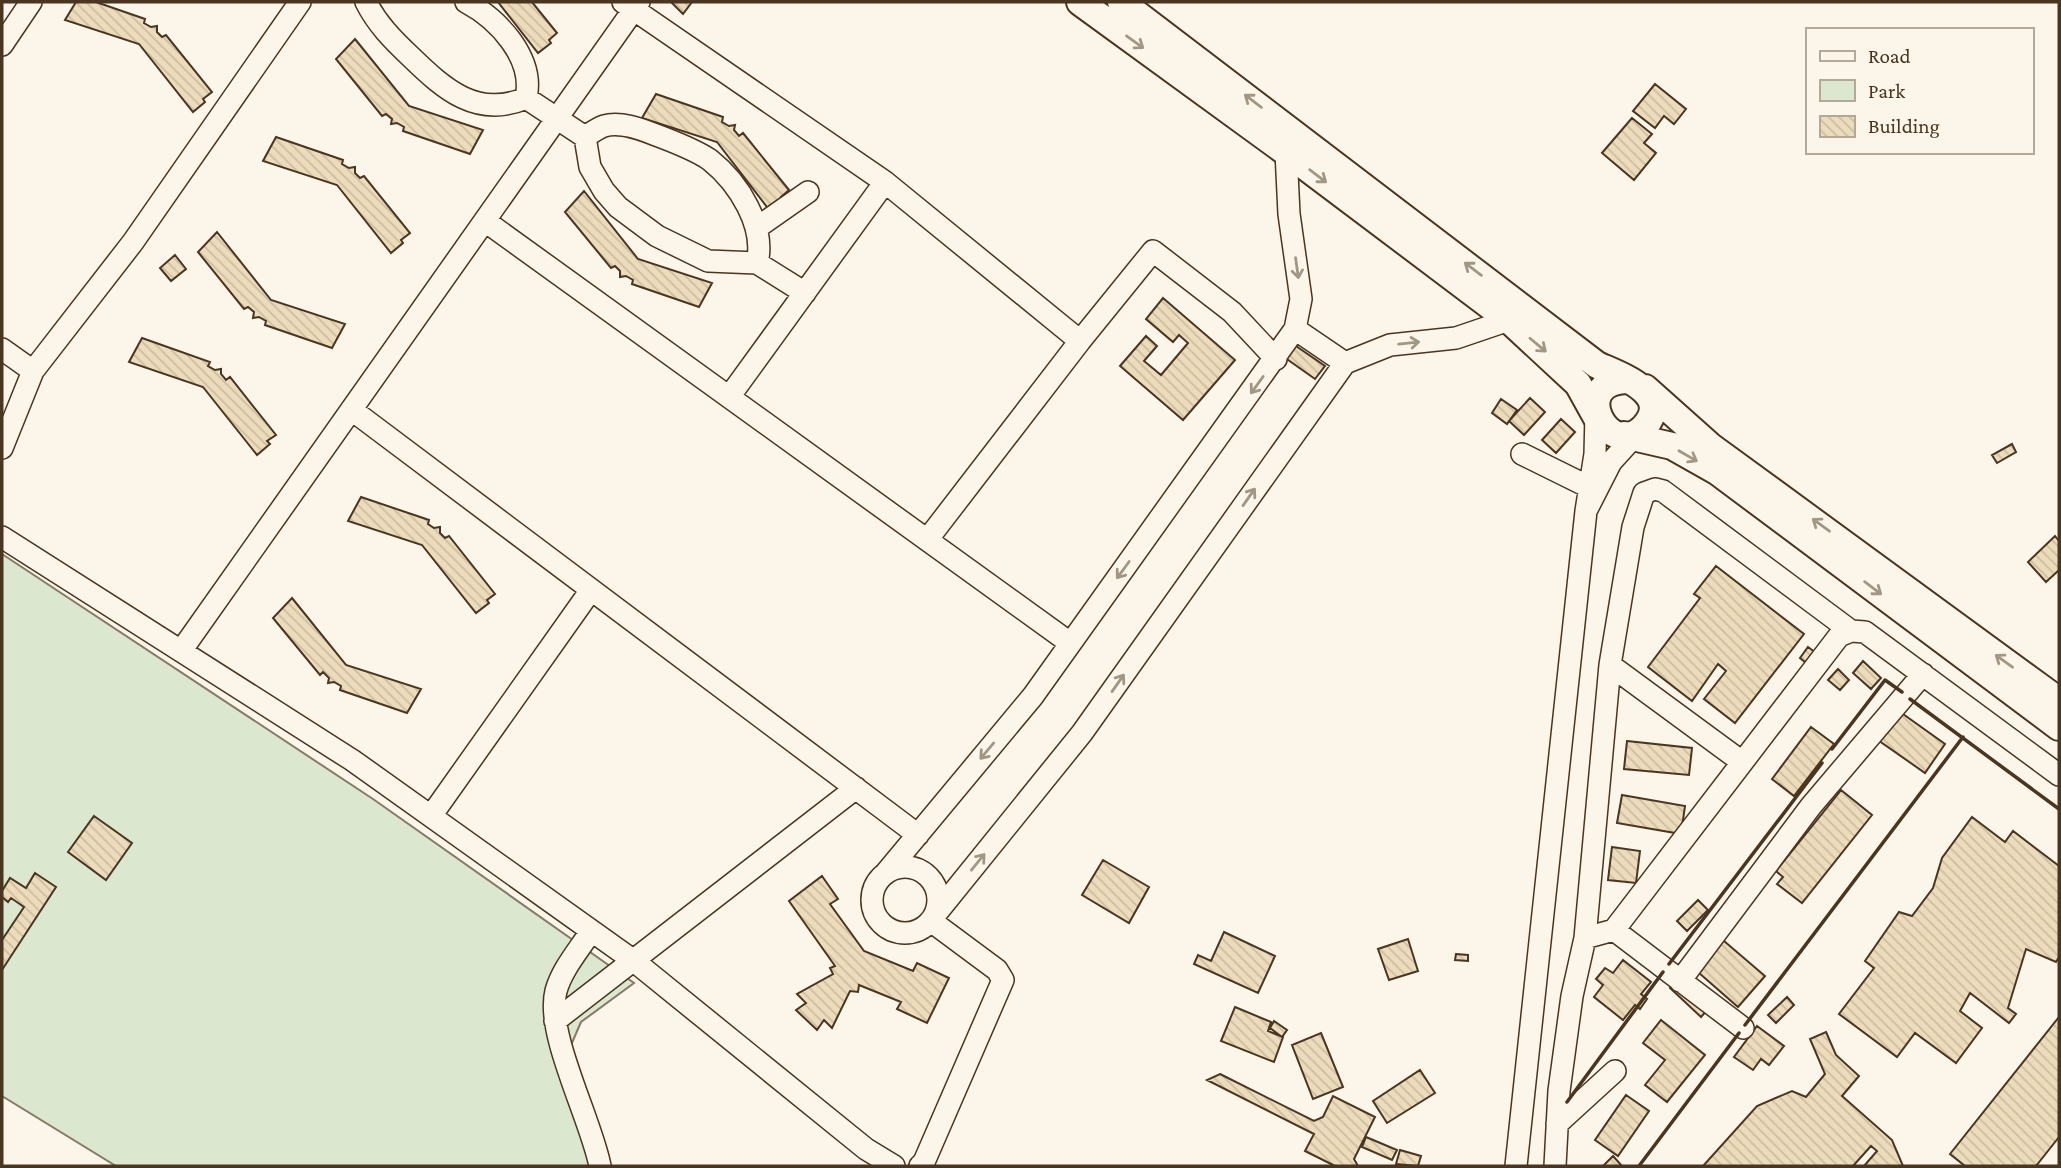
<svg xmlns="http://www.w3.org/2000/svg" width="2061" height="1168" font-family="'Crimson Pro',serif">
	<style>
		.green { fill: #dce7d0; stroke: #887966; stroke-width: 2 }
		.building { fill: url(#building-back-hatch); stroke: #4a3520; stroke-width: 2 }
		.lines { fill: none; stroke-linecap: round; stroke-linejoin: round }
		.minor-casing { stroke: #4a3520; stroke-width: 24 }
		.major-casing { stroke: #4a3520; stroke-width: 30 }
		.minor { stroke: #fbf6e9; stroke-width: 21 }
		.major { stroke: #fbf6e9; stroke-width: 26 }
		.wall { stroke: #4a3520; stroke-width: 3.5 }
		.oneway { stroke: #a29684 }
	</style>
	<defs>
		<pattern id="building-back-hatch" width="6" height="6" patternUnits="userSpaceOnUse" patternTransform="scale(1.75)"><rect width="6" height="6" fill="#ecdcbc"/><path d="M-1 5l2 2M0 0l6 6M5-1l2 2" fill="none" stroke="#ccbda1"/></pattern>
	</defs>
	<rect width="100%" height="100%" fill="#fbf6e9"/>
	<path class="green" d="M 2,554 L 373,799 L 634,983 L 581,1022 L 565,1059 L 594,1166 L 116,1166 L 2,1096 Z"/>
	<path class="building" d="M 76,2 L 96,2 L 145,19 L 144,23 L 151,27 L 157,26 L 157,32 L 162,37 L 166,35 L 212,92 L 203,99 L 205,102 L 193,112 L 139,44 L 65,20 Z
		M 498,2 L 532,2 L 557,33 L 549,40 L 551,43 L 538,53 Z
		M 671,2 L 692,2 L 683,14 Z
		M 355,39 L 409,106 L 483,130 L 470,154 L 403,131 L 404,127 L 397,123 L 391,124 L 392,119 L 386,114 L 382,116 L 336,59 Z
		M 1655,84 L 1686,109 L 1674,124 L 1664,116 L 1655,128 L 1633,111 Z
		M 656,94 L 723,117 L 722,122 L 729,126 L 735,125 L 734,130 L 739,136 L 743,133 L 789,190 L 781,197 L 783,200 L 770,211 L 717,142 L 642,118 Z
		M 1632,118 L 1652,134 L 1644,143 L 1656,153 L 1634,180 L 1602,153 Z
		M 276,137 L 343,160 L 342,164 L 349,168 L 355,167 L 355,173 L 360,178 L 364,176 L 410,233 L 401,240 L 403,243 L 391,253 L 337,185 L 263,161 Z
		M 584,191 L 638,259 L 712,283 L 699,307 L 632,284 L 633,280 L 626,276 L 620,277 L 620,271 L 615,266 L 611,268 L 565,212 Z
		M 217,232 L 271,300 L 345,324 L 332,348 L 265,325 L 266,321 L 259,317 L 253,318 L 254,312 L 248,307 L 244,309 L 198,252 Z
		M 175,255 L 186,269 L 171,281 L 160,268 Z
		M 1163,298 L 1235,360 L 1183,420 L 1120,366 L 1146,336 L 1157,346 L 1144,361 L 1161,375 L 1188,343 L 1179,335 L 1173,342 L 1146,319 Z
		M 142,338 L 210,362 L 208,366 L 215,370 L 221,369 L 221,374 L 226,380 L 230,377 L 276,435 L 267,441 L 270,444 L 257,455 L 203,387 L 129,362 Z
		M 1293,344 L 1325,366 L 1315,379 L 1284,357 Z
		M 1530,398 L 1545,412 L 1524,435 L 1509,421 Z
		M 1501,399 L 1517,410 L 1507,424 L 1492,413 Z
		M 1561,419 L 1575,432 L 1556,453 L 1542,440 Z
		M 2012,444 L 2016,452 L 1997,463 L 1992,455 Z
		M 361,497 L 429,520 L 428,524 L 434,528 L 440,527 L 440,533 L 445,538 L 449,536 L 495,594 L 487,600 L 489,603 L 476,613 L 422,545 L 348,521 Z
		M 2055,536 L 2059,541 L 2059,570 L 2046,582 L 2028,562 Z
		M 1716,566 L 1804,634 L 1735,723 L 1704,699 L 1726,671 L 1718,664 L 1692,701 L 1648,667 L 1700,598 L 1694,594 Z
		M 292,598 L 346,665 L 421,689 L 407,713 L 340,690 L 341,686 L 334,682 L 328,683 L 329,678 L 323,672 L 320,675 L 273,618 Z
		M 1808,647 L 1820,656 L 1811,667 L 1800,658 Z
		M 1863,661 L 1881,678 L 1871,689 L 1853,673 Z
		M 1838,669 L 1849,680 L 1840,690 L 1828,680 Z
		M 1896,709 L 1945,744 L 1925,773 L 1875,738 Z
		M 1811,727 L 1834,744 L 1794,796 L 1772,779 Z
		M 1627,741 L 1692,748 L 1689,775 L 1624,769 Z
		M 1841,790 L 1872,815 L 1802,903 L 1777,884 L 1783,877 L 1776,871 Z
		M 1622,795 L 1685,806 L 1681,834 L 1617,823 Z
		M 94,816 L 132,843 L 106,880 L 68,852 Z
		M 1972,817 L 2005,842 L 2013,831 L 2059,866 L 2059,957 L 2056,962 L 2026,949 L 2008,1008 L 2016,1014 L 2009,1023 L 1970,993 L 1960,1011 L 1982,1028 L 1956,1063 L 1915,1033 L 1897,1057 L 1839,1014 L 1874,968 L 1865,961 L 1899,912 L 1912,916 L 1933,888 L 1942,858 Z
		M 1612,847 L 1640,851 L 1636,883 L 1608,880 Z
		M 1103,860 L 1149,887 L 1129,923 L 1082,895 Z
		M 35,873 L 56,887 L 2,970 L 2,940 L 24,907 L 11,898 L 8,902 L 2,897 L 2,891 L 10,878 L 26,888 Z
		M 822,876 L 838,899 L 830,904 L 864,951 L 913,971 L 917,963 L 949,978 L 927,1023 L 897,1009 L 901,1002 L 859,985 L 858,992 L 850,991 L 832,1028 L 824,1020 L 817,1030 L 796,1010 L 806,1003 L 797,994 L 833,974 L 830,968 L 835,966 L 789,901 Z
		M 1698,900 L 1708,910 L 1687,931 L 1677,921 Z
		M 1224,932 L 1275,956 L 1258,993 L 1194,964 L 1198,955 L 1211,961 Z
		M 1717,935 L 1765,976 L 1738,1007 L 1691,966 Z
		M 1408,939 L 1418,971 L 1389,980 L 1378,949 Z
		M 1456,954 L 1468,955 L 1468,961 L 1455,960 Z
		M 1623,960 L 1651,982 L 1641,994 L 1647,999 L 1640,1009 L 1635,1005 L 1623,1020 L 1594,997 L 1603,985 L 1596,979 L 1605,968 L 1613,973 Z
		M 1686,970 L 1717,999 L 1701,1017 L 1670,988 Z
		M 1787,997 L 1794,1005 L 1776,1023 L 1768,1015 Z
		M 1235,1007 L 1271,1022 L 1268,1031 L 1283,1037 L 1274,1062 L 1221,1041 Z
		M 2059,1017 L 2059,1137 L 2036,1166 L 1965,1166 L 1950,1154 Z
		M 1661,1020 L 1705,1055 L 1667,1102 L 1645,1085 L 1665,1060 L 1643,1043 Z
		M 1274,1021 L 1287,1030 L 1282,1037 L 1270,1028 Z
		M 1757,1026 L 1784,1046 L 1769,1065 L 1761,1059 L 1753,1070 L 1734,1057 Z
		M 1826,1032 L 1836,1055 L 1859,1076 L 1842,1096 L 1892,1140 L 1903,1166 L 1864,1166 L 1877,1151 L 1871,1146 L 1853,1166 L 1703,1166 L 1757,1106 L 1792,1091 L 1806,1097 L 1825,1074 L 1810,1039 Z
		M 1321,1033 L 1343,1087 L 1313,1099 L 1292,1045 Z
		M 1420,1070 L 1435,1093 L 1387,1123 L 1373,1101 Z
		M 1220,1074 L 1314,1121 L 1323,1117 L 1333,1096 L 1375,1117 L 1354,1159 L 1358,1166 L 1335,1166 L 1305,1151 L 1314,1134 L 1207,1080 Z
		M 1626,1095 L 1649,1111 L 1618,1156 L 1595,1140 Z
		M 1366,1137 L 1397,1150 L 1392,1160 L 1362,1147 Z
		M 1400,1150 L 1421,1156 L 1418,1166 L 1396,1164 Z
		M 1613,1156 L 1622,1166 L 1603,1166 Z"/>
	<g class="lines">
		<g class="minor-casing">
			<path id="minor" d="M 366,2 C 377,24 393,40 411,57 C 444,89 477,119 526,98 C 535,58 498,19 466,2
				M 623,2 L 885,182 L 1080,341 L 1153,251 L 1232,312 L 1276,359
				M 2,45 L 31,2
				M 526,98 L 585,137
				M 485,221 L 1070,643
				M 758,227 L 808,192
				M 757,263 C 766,227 739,183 710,160 C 694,149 674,142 656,135 C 641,129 620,121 604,126 C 598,128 591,133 585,137 L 590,167 L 604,191 L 618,207 L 657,236 L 708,261 L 757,263 L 805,293
				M 1295,329 L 1345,363
				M 2,349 L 33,371
				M 729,397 L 885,182
				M 352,410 L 918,835
				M 1596,414 L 1595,454 L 1586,511 L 1611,462 L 1641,429
				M 2,448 L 33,371 L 133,242 L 300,2
				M 1522,454 L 1595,490
				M 2,537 L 352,760 L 634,961 L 866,1149 L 894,1166
				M 927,540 L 1080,341
				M 181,651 L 639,2
				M 1610,665 L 1742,762
				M 431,816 L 591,590
				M872 900a33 33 0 1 1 66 0a33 33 0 1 1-66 0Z
				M 885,874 L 1033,696 L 1295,329 L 1301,299 L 1289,214 L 1286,152
				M 935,915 L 1082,733 L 1345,363 L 1390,345 L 1456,338 L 1509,320
				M 1614,930 L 1743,1028
				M 591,931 C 579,950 562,969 556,991 C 545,1033 591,1119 600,1166
				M 1585,938 L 1614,930 L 1839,636 L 1851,631 L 1865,632 L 2059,775
				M 1680,981 L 1811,806 L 1923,674
				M 555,1021 L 856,788
				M 1557,1124 L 1615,1071
				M 920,1166 L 924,1162 L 1003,980 L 997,970 L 931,921
				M 1516,1166 L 1586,511
				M 1555,1166 L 1559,1091 L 1572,996 L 1585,938 L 1610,665 L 1633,527 L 1644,493 L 1655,489 L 1663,491 L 1851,631"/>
		</g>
		<g class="major-casing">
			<path id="major" d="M 1080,2 L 1286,152 L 1509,320 L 1578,384 L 1598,420
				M 1121,2 L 1597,365 C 1619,375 1673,393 1645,426 C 1610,465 1565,381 1628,380
				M 1645,388 L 1710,446 L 2059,701
				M 1624,435 L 1672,446 L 1718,472 L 2059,727"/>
		</g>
		<use href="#minor" class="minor"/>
		<use href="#major" class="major"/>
		<path class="wall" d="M 1910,699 L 2059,809
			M 1832,749 L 1885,680 L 1902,692
			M 1669,964 L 1822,763
			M 1745,1025 L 1963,737
			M 1567,1102 L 1663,972
			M 1639,1166 L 1739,1033"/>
	</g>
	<defs><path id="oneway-shaft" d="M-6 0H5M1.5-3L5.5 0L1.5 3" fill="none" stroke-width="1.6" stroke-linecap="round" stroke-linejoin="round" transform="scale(1.75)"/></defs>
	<g class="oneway">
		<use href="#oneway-shaft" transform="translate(1135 42) rotate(36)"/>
		<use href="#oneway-shaft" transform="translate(1253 101) rotate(-143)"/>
		<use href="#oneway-shaft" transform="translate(1318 176) rotate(37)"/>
		<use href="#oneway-shaft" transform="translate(1297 268) rotate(82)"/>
		<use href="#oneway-shaft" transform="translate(1473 269) rotate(-143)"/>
		<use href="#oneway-shaft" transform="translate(1409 343) rotate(-6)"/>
		<use href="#oneway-shaft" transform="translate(1538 345) rotate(40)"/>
		<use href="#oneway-shaft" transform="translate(1257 385) rotate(126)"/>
		<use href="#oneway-shaft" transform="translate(1688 456) rotate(30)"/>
		<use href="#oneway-shaft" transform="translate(1249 497) rotate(-55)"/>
		<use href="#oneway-shaft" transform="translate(1821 525) rotate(-144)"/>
		<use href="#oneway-shaft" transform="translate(1123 570) rotate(126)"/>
		<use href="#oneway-shaft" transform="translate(1873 588) rotate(37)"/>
		<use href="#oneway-shaft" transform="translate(2004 661) rotate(-144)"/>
		<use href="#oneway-shaft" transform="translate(1118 683) rotate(-55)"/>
		<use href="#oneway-shaft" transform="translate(987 751) rotate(130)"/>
		<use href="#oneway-shaft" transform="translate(978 862) rotate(-51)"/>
	</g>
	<rect width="2061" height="1168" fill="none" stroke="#4a3520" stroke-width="7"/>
	<rect x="1806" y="28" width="228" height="126" fill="#fbf6e9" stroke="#b4a999" stroke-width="2"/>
	<rect x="1820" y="51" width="35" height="10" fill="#fbf6e9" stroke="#b4a999" stroke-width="2"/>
	<text x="1868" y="63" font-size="21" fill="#4a3520">Road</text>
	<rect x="1820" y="80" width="35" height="21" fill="#dce7d0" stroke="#b4a999" stroke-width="2"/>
	<text x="1868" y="98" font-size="21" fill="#4a3520">Park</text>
	<rect x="1820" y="116" width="35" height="21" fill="url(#building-back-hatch)" stroke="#b4a999" stroke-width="2"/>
	<text x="1868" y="133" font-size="21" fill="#4a3520">Building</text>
</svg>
